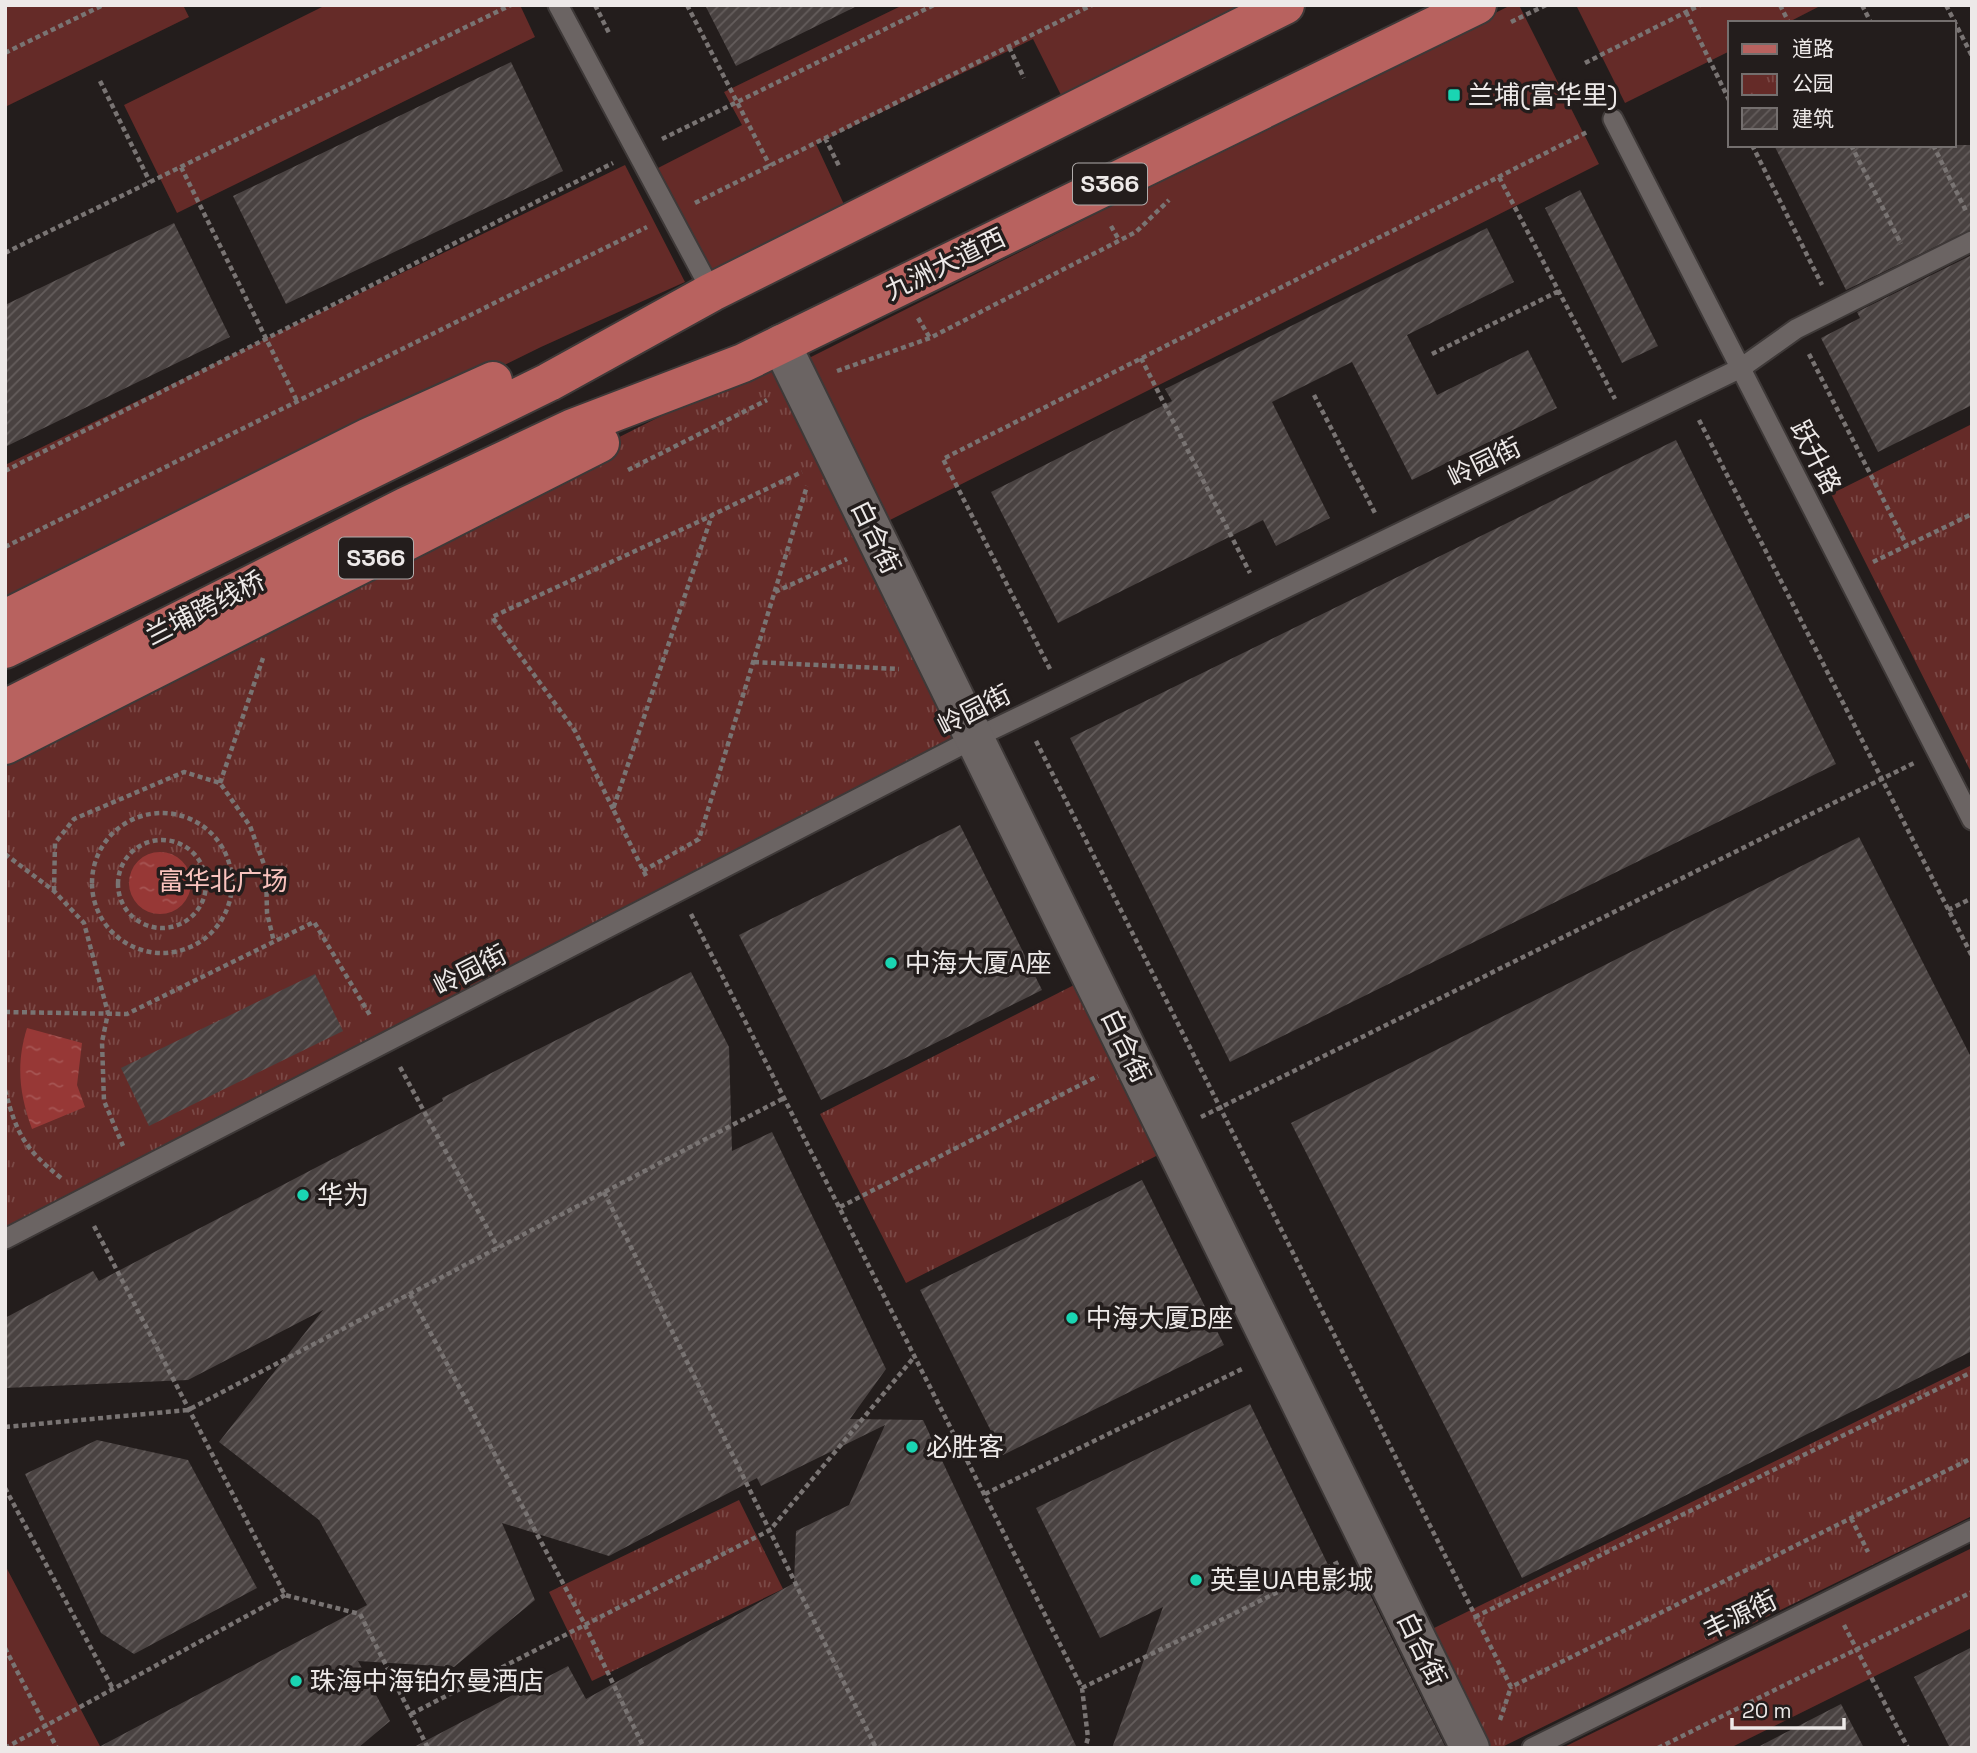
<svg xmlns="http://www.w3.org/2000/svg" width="1977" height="1753" font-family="'Space Grotesk','Noto Sans SC',sans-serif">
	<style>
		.green { fill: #652b28 }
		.park { fill: url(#park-tufts) }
		.water { fill: url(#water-ripples) }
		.building { fill: url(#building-hatch) }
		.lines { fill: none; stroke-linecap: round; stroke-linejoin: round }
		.service-casing { stroke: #3e3938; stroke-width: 23 }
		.minor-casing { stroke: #3e3938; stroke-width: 42 }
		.primary-casing { stroke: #3e3938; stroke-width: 42 }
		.path { stroke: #797473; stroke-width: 4.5; stroke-dasharray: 5 3.5; stroke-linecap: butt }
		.service { stroke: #6b6463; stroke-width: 19 }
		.minor { stroke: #6b6463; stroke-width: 38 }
		.primary { stroke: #b8625f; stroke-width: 38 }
		.poi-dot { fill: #1ad5b2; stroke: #231d1c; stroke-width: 2.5 }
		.labels { text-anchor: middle; stroke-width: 7; stroke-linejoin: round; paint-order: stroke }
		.shield { fill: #231d1c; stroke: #b0acab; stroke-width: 2 }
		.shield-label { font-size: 24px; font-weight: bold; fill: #ede9e8 }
		.poi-label { font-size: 26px; fill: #ede9e8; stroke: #231d1c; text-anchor: start }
		.street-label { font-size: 26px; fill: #ede9e8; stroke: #231d1c }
		.park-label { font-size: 26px; fill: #fac3be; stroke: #231d1c }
	</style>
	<defs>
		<pattern id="park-tufts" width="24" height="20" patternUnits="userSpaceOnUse" patternTransform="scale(1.75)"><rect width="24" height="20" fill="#652b28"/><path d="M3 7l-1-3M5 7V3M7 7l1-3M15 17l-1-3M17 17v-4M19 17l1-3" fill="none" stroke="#7b4a47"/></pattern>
		<pattern id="water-ripples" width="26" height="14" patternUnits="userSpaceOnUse" patternTransform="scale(1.75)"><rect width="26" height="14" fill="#973836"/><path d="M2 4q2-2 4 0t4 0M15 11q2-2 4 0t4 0" fill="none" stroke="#a65553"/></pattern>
		<pattern id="building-hatch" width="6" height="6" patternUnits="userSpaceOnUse" patternTransform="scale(1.75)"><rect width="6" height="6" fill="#494241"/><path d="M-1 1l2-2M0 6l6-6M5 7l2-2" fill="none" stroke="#645d5c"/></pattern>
	</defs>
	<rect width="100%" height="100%" fill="#231d1c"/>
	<path class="green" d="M 5,5 L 183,5 L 189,17 L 5,107 Z
		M 326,5 L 520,5 L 535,37 L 177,213 L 124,105 Z
		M 903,5 L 1259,5 L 1064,101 L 1033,39 L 816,144 L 848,213 L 716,277 L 658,168 L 742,125 L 724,92 Z
		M 1511,5 L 1519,5 L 1599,164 L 888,521 L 807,359 Z
		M 1576,5 L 1822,5 L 1787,23 L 1730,23 L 1730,51 L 1625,103 Z
		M 625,165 L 685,282 L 541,347 L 5,610 L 5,465 Z
		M 1972,1548 L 1972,1628 L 1730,1748 L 1562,1748 Z
		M 5,1565 L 101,1748 L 5,1748 Z"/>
	<path class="park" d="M 784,354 L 973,738 L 5,1238 L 5,747 Z
		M 1972,424 L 1972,774 L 1831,494 Z
		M 1076,984 L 1162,1153 L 906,1283 L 820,1114 Z
		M 1972,1365 L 1972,1516 L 1500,1748 L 1487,1748 L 1430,1630 Z
		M 739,1500 L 783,1589 L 592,1681 L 549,1592 Z"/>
	<path class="water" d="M129 883a31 31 0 1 1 62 0a31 31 0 1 1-62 0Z
		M 27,1028 L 82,1043 L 77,1085 L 85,1107 L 32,1129 C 19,1093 16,1064 27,1028 Z"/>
	<path class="building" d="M 705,5 L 859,5 L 736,66 Z
		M 511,62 L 563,171 L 286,304 L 233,196 Z
		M 1774,145 L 1972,145 L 1972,229 L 1846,290 Z
		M 1580,190 L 1658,346 L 1622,363 L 1545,208 Z
		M 174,223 L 230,337 L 5,447 L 5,305 Z
		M 1487,228 L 1514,282 L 1407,335 L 1437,395 L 1528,350 L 1557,408 L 1412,480 L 1352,362 L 1272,402 L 1330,518 L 1276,546 L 1263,520 L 1058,623 L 991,492 L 1172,401 L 1165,389 Z
		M 1972,255 L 1972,405 L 1878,452 L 1821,338 L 1860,318 L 1857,312 Z
		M 1676,440 L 1836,764 L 1230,1062 L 1070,738 Z
		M 960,825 L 1042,990 L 821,1100 L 739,935 Z
		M 1859,837 L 1972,1059 L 1972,1351 L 1522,1578 L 1291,1123 Z
		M 691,972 L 729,1047 L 732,1151 L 772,1132 L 886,1369 L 850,1419 L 923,1420 L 1077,1748 L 412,1748 L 568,1666 L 586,1699 L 794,1583 L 796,1531 L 849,1505 L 885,1425 L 761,1486 L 757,1478 L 609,1556 L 502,1523 L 535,1600 L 454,1667 L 358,1661 L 390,1721 L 358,1748 L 97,1748 L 367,1605 L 319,1520 L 219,1442 L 323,1310 L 188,1380 L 5,1388 L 5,1318 L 93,1271 L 99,1281 L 443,1101 L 442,1098 Z
		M 315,974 L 343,1031 L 149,1126 L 121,1068 Z
		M 1142,1180 L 1224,1345 L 1003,1455 L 920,1290 Z
		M 1250,1404 L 1334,1577 L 1356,1566 L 1446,1748 L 1112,1748 L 1163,1607 L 1100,1638 L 1036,1508 Z
		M 97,1440 L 188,1460 L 257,1588 L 134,1654 L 101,1633 L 25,1474 Z
		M 1972,1647 L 1972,1748 L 1950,1748 L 1914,1677 Z
		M 1841,1704 L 1864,1748 L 1756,1748 Z"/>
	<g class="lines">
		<g class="service-casing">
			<path id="service" d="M 558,5 L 712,292
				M 1613,119 L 1972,820
				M 5,1239 L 975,738 L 1741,368 L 1796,329 L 1972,241
				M 1532,1748 L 1972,1530"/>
		</g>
		<g class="minor-casing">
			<path id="minor" d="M 781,344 L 1470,1748"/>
		</g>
		<g class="primary-casing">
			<path id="primary" d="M 5,619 L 369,437 L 493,381
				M 5,649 L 549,382 L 712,292 L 1285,5
				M 5,709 L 405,507 L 573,428 L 743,363 L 1477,5
				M 5,745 L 600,443"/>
		</g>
		<path class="path" d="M 595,5 L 610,35
			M 687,5 L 770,166
			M 1780,5 L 1789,23
			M 1862,5 L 1871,23
			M 1946,5 L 1972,56
			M 1686,12 L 1730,102
			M 1511,22 L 1546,5
			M 1009,47 L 1024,78
			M 5,53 L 103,5
			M 1585,63 L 1700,5
			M 100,81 L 150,182
			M 825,138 L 840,168
			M 662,139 L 934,5
			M 1752,145 L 1822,285
			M 1851,145 L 1901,244
			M 1933,145 L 1967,213
			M 181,167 L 297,401
			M 1499,177 L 1615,399
			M 695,203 L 1092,5
			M 1111,226 L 1119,240
			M 5,253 L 511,5
			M 918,318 L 930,338
			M 1432,354 L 1559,291
			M 1809,354 L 1907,546
			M 1141,358 L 1250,573
			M 837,371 L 930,338 L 1136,232 L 1169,200
			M 1314,395 L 1376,515
			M 1699,420 L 1972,956
			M 628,470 L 767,400
			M 5,471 L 613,163
			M 5,547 L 647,227
			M 1873,562 L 1972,514
			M 775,592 L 847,559
			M 754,662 L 899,669
			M 1050,669 L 943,459 L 1589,131
			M 1036,741 L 1511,1687 L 1972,1458
			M 220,783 L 263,658
			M 613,809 L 575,731 L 492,617 L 711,516
			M92 883a70 70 0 1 1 140 0a70 70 0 1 1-140 0Z
			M118 884a44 44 0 1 1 88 0a44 44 0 1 1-88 0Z
			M 5,854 L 54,891 L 84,923 L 108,1013 L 102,1042 L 104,1101 L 123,1146
			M 643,871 L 699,839 L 807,486
			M 646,876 L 613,809 L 712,515 L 802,472
			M 54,891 L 55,843 L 74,819 L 184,772 L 220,783 L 250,826 L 266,870 L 267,913 L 274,942
			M 1948,910 L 1972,898
			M 691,914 L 1082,1688 L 1088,1738 L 1085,1748
			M 5,1012 L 127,1014 L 314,922 L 371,1017
			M 400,1067 L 498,1248
			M 5,1090 C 17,1135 25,1149 61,1178
			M 1201,1117 L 1914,763
			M 604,1192 L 876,1748
			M 840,1207 L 1098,1076
			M 94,1226 L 285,1595 L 360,1614 L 428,1748
			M 410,1294 L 584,1623 L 644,1748
			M 5,1427 L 188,1410 L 784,1098
			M 5,1488 L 113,1689
			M 985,1494 L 1242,1369
			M 1851,1518 L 1868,1552
			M 1475,1617 L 1972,1372
			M 1844,1625 L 1908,1748
			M 5,1648 L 57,1748
			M 1082,1688 L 1339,1562
			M 411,1714 L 770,1530 L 915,1356
			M 1500,1720 L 1511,1687
			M 5,1748 L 285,1595
			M 1658,1748 L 1972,1592"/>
		<use href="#service" class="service"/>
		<use href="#minor" class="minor"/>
		<use href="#primary" class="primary"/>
	</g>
	<g class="poi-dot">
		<rect x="1447" y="88" width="14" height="14" rx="3.5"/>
		<circle cx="891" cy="963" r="7"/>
		<circle cx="303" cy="1195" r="7"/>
		<circle cx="1072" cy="1318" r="7"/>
		<circle cx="912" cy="1447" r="7"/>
		<circle cx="1196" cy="1580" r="7"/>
		<circle cx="296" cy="1681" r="7"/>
	</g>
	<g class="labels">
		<g class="shield">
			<rect x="1073" y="163.5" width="74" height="41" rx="5"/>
			<rect x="339" y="537.5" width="74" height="41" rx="5"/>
		</g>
		<g class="shield-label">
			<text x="1110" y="192">S366</text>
			<text x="376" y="566">S366</text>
		</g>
		<g class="poi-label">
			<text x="1468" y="104">兰埔(富华里)</text>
			<text x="905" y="972">中海大厦A座</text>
			<text x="317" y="1204">华为</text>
			<text x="1086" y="1327">中海大厦B座</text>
			<text x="926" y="1456">必胜客</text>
			<text x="1210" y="1589">英皇UA电影城</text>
			<text x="310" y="1690">珠海中海铂尔曼酒店</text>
		</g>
		<g class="street-label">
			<text transform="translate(945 264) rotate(-26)" y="9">九洲大道西</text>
			<text transform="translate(1816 457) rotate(63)" y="9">跃升路</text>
			<text transform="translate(1484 462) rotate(-26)" y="9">岭园街</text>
			<text transform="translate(876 537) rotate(64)" y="9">白合街</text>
			<text transform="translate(205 608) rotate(-27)" y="9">兰埔跨线桥</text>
			<text transform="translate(974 710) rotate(-27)" y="9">岭园街</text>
			<text transform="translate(470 970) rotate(-27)" y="9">岭园街</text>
			<text transform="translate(1126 1046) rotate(64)" y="9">白合街</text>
			<text transform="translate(1740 1615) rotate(-26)" y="9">丰源街</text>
			<text transform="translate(1422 1649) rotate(64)" y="9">白合街</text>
		</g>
		<g class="park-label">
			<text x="223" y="890">富华北广场</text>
		</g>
	</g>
	<rect width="1977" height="1753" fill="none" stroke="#ede9e8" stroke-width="14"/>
	<rect x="1728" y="21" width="228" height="126" fill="#231d1c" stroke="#746f6e" stroke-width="2"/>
	<rect x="1742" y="44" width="35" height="10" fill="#b8625f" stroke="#746f6e" stroke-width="2"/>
	<text x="1792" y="56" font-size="21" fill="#ede9e8">道路</text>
	<rect x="1742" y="74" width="35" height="21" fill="url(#park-tufts)" stroke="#746f6e" stroke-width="2"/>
	<text x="1792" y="91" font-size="21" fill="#ede9e8">公园</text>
	<rect x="1742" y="108" width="35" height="21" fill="url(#building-hatch)" stroke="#746f6e" stroke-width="2"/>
	<text x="1792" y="126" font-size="21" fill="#ede9e8">建筑</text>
	<path d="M1732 1718v10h112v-10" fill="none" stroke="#ede9e8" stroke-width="3.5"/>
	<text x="1742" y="1718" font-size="21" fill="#ede9e8" stroke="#231d1c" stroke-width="5" paint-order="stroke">20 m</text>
</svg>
